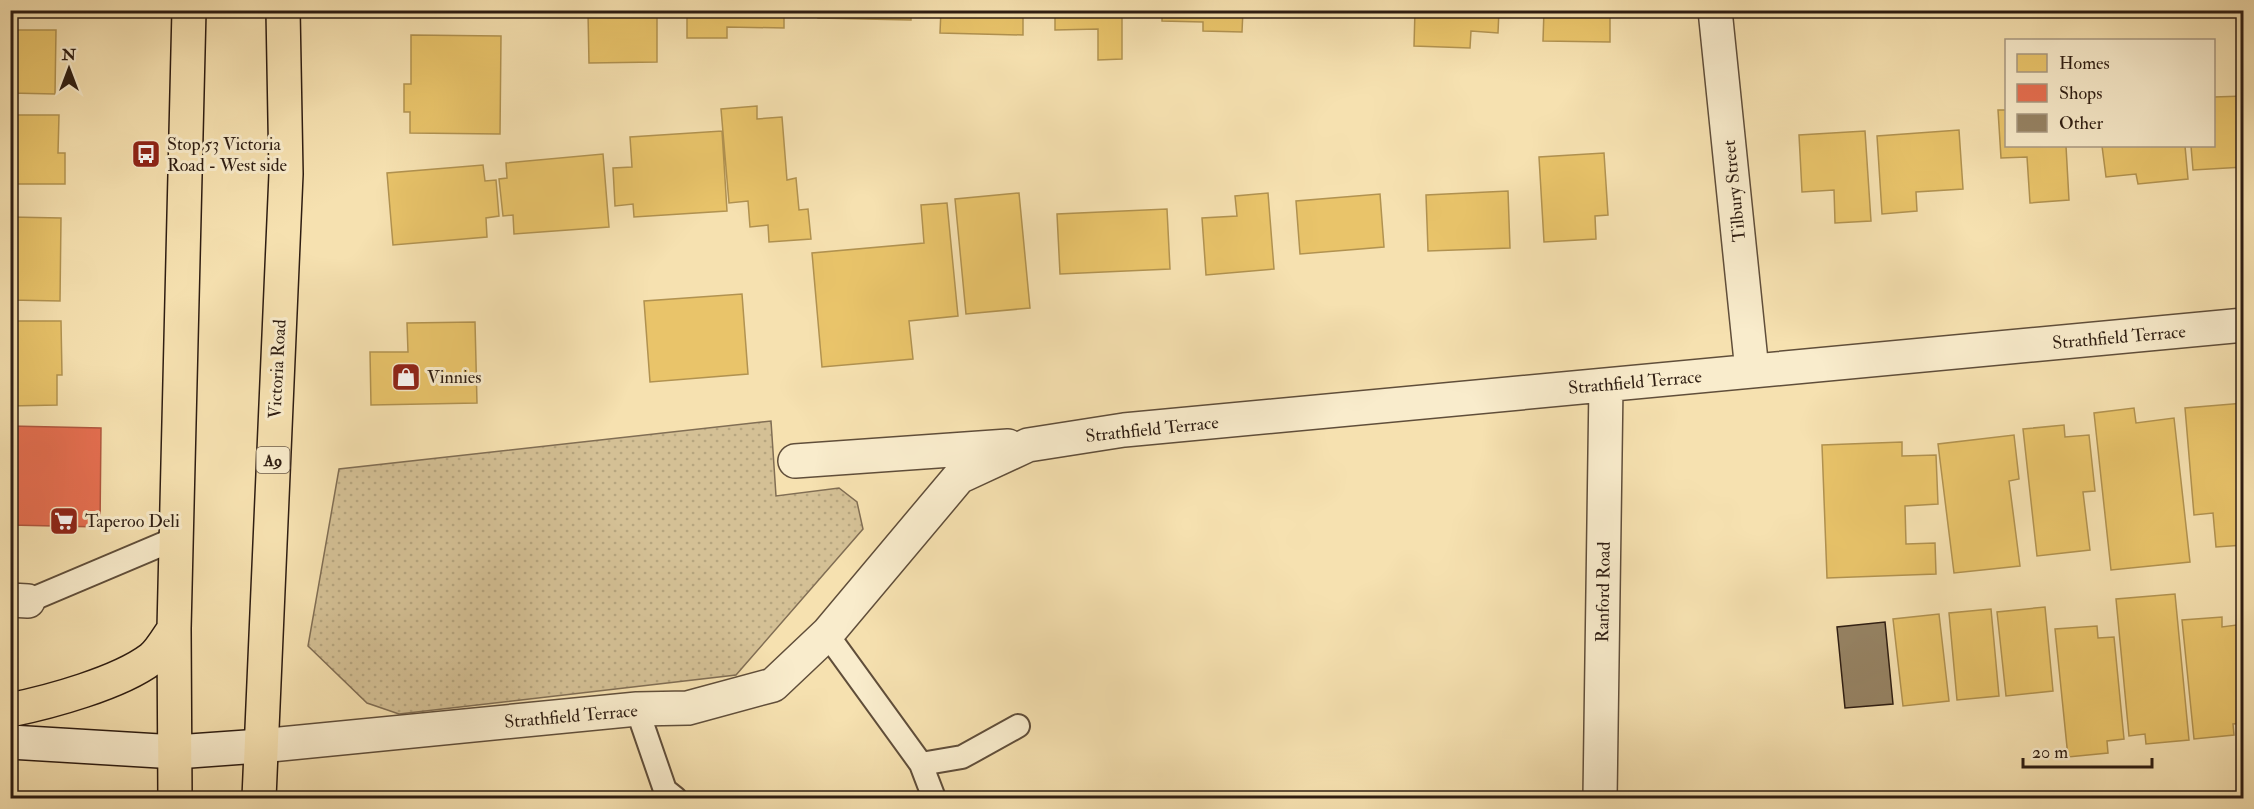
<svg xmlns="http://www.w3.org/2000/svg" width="2254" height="809" font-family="'IM FELL Double Pica',serif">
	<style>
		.grass { fill: url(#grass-dots); stroke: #816e54; stroke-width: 1.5 }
		.homes { fill: #e9c46a; stroke: #b19250; stroke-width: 1.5 }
		.shops { fill: #e76f51; stroke: #b0563e; stroke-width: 1.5 }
		.building { fill: #968364; stroke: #2e1d12; stroke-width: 1.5 }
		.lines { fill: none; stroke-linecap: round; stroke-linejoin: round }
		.service-casing { stroke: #604e3a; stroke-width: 26 }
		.minor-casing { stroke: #604e3a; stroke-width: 36 }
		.secondary-casing { stroke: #2e1d12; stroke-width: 36 }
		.trunk-casing { stroke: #2e1d12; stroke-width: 36 }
		.service { stroke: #f9eccc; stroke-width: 22 }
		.minor { stroke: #f9eccc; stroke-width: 33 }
		.secondary { stroke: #f9eccc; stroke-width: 33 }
		.trunk { stroke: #f6e1b0; stroke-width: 33 }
		.labels { text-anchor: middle; stroke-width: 6; stroke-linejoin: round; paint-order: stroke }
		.shield { fill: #f9eccc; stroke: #6b5b4a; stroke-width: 1.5 }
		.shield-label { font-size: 16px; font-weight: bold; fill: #2e1d12 }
		.poi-label { font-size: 18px; fill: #2e1d12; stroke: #f9eccc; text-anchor: start }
		.street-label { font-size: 18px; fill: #2e1d12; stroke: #f9eccc }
	</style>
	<defs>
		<pattern id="grass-dots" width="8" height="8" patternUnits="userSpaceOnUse" patternTransform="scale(1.5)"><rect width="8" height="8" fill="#d4c095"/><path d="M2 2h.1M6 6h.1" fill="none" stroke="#b6a57f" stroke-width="1.8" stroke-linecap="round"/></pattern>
	</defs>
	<rect width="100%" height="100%" fill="#f6e1b0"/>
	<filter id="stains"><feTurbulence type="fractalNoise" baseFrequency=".00333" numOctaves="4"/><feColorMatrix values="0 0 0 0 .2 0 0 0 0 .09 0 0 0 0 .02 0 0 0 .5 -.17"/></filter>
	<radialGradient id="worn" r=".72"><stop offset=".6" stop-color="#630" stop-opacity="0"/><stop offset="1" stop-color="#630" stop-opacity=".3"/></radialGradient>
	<path class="grass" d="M 771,421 L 776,496 L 839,488 L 857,502 L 863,529 L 736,675 L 399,714 L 367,703 L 308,646 L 339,469 Z"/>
	<path class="homes" d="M 599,10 L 645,10 L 645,13 L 657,13 L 657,62 L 589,63 L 588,13 L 599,13 Z
		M 687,10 L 784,10 L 784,28 L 727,27 L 727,38 L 687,38 Z
		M 818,10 L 911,10 L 911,20 L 818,18 Z
		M 941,10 L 1023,10 L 1023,35 L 940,33 Z
		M 1055,10 L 1122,10 L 1122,59 L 1098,60 L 1098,29 L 1055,30 Z
		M 1162,10 L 1243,10 L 1242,32 L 1203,31 L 1203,22 L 1162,21 Z
		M 1415,10 L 1499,10 L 1498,33 L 1471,31 L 1470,48 L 1414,46 Z
		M 1544,10 L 1610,10 L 1610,42 L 1543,41 Z
		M 10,30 L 56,30 L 55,94 L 10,93 Z
		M 411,35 L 501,36 L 500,134 L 410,133 L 410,112 L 404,112 L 404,84 L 411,84 Z
		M 2244,96 L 2244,167 L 2193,170 L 2191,146 L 2214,146 L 2214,97 Z
		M 757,106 L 757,119 L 782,117 L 787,180 L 796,178 L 799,210 L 808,209 L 811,239 L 769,242 L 768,225 L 750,227 L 748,201 L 729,203 L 721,109 Z
		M 1998,110 L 2006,110 L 2006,146 L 2066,146 L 2069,200 L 2030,203 L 2027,157 L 2001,158 Z
		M 10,115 L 59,115 L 58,153 L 65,153 L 65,184 L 10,184 Z
		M 1959,130 L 1963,189 L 1916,192 L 1917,211 L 1882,214 L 1877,136 Z
		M 722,131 L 727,211 L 634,217 L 633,204 L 615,206 L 613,168 L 632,167 L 630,137 Z
		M 1865,131 L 1871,221 L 1835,223 L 1834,190 L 1802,192 L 1799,135 Z
		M 2102,146 L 2185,146 L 2188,179 L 2138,184 L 2136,174 L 2106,177 Z
		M 1604,153 L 1608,215 L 1595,216 L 1596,239 L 1544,242 L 1539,157 Z
		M 603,154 L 609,227 L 514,234 L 513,215 L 503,216 L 499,179 L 507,178 L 506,163 Z
		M 483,165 L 485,181 L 496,180 L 499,216 L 486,218 L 487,237 L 393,245 L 387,173 Z
		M 1508,191 L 1510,248 L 1428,251 L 1426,195 Z
		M 1019,193 L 1030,308 L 966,314 L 955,199 Z
		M 1268,193 L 1274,269 L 1206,275 L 1202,218 L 1237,216 L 1235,196 Z
		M 1380,194 L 1384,247 L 1300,254 L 1296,201 Z
		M 947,203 L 958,316 L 909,321 L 913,359 L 822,367 L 812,253 L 924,243 L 921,205 Z
		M 1167,209 L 1170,269 L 1060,274 L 1057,214 Z
		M 10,217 L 61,218 L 60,301 L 10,300 Z
		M 742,294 L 748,374 L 650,382 L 644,301 Z
		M 10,321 L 61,321 L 62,375 L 57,375 L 57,405 L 10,406 Z
		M 475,322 L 477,403 L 371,405 L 370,352 L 408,352 L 407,323 Z
		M 2244,403 L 2244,545 L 2216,547 L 2213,513 L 2194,515 L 2185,408 Z
		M 2134,408 L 2136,423 L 2174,418 L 2190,562 L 2111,570 L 2094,413 Z
		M 2064,425 L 2065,437 L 2089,435 L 2095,491 L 2083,492 L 2090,550 L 2037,556 L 2023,429 Z
		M 2014,435 L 2019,479 L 2009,481 L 2020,566 L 1954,573 L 1938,444 Z
		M 1902,442 L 1902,456 L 1936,455 L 1938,504 L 1905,506 L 1906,544 L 1935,543 L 1936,574 L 1827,578 L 1822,445 Z
		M 2175,594 L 2189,740 L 2146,744 L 2145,734 L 2129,736 L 2116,599 Z
		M 2045,607 L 2053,691 L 2006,696 L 1997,612 Z
		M 1991,609 L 1999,696 L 1957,700 L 1949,613 Z
		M 1939,614 L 1949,701 L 1903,706 L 1893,619 Z
		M 2222,617 L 2222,627 L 2244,624 L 2244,723 L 2233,724 L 2234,735 L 2194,739 L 2182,620 Z
		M 2097,626 L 2098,638 L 2114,637 L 2124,739 L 2107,741 L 2108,753 L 2068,757 L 2055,629 Z
		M 1858,792 L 1938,793 L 1938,798 L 1858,798 Z"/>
	<path class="shops" d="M 10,426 L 101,428 L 100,527 L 10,525 Z"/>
	<path class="building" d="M 1885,622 L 1893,704 L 1845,708 L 1837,627 Z"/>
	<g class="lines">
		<g class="service-casing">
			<path id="service" d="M 28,601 L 177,538
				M 826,633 L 921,764 L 962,757 L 1018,726
				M 637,709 L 665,790 L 675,798
				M 921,764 L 934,798"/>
		</g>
		<g class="minor-casing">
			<path id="minor" d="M 1715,10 L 1752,371
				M 795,461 L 1008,446
				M 10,600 L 28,601
				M 260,746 L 637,709 L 688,708 L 773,685 L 828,633 L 959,477 L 1028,445 L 1124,430 L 2244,325
				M 1600,798 L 1606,385"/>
		</g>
		<g class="secondary-casing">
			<path id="secondary" d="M 10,742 L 176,752 L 260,746"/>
		</g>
		<g class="trunk-casing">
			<path id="trunk" d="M 10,710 C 50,702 119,683 151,659 C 160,652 167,639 174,629
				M 175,798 L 174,629 L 189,10
				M 259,798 L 286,174 L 283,10"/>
		</g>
		<use href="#service" class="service"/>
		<use href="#minor" class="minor"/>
		<use href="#secondary" class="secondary"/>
		<use href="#trunk" class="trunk"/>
	</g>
	<defs>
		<g id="bus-square" transform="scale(1.5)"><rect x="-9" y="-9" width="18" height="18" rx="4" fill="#8f2418" stroke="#f9eccc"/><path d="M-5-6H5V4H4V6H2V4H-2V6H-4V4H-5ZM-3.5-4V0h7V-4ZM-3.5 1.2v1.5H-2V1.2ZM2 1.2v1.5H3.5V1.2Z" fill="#fff"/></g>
		<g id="shop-square" transform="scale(1.5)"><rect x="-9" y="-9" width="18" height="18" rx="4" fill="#8f2418" stroke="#f9eccc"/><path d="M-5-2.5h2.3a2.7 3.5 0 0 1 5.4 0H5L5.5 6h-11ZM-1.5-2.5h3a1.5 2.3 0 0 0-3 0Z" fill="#fff"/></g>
		<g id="supermarket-square" transform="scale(1.5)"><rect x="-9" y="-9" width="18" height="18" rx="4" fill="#8f2418" stroke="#f9eccc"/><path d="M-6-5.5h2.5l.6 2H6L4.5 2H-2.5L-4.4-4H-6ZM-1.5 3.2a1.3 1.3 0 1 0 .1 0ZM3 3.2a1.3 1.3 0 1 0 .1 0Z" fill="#fff"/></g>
	</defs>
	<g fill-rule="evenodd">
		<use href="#bus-square" x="146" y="154"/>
		<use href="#shop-square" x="406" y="377"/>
		<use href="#supermarket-square" x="64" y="521"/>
	</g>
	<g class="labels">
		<rect class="shield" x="256.5" y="447" width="33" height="26" rx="4.5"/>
		<g class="shield-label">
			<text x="273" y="466">A9</text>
		</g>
		<g class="poi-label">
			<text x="167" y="150">Stop 53 Victoria<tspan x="167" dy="21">Road - West side</tspan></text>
			<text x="427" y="383">Vinnies</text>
			<text x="85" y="527">Taperoo Deli</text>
		</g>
		<g class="street-label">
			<text transform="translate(1734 191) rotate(-96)" y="6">Tilbury Street</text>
			<text transform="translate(2119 337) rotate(-5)" y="6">Strathfield Terrace</text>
			<text transform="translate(277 369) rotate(-87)" y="6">Victoria Road</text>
			<text transform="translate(1635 382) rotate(-5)" y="6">Strathfield Terrace</text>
			<text transform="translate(1152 429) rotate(-6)" y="6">Strathfield Terrace</text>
			<text transform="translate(1603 592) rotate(-89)" y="6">Ranford Road</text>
			<text transform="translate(571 716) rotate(-5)" y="6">Strathfield Terrace</text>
		</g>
	</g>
	<rect width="2254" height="809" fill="none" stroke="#f6e1b0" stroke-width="36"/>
	<rect x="12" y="12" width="2230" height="785" fill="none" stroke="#2e1d12" stroke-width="3"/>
	<rect x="18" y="18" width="2218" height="773" fill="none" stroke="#2e1d12" stroke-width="1.5"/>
	<rect x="2005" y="39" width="210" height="108" fill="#f9eccc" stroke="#a89982" stroke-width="1.5"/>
	<rect x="2017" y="54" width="30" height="18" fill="#e9c46a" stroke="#a89982" stroke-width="1.5"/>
	<text x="2059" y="69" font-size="18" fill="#2e1d12">Homes</text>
	<rect x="2017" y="84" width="30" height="18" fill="#e76f51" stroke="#a89982" stroke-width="1.5"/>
	<text x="2059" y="99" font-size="18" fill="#2e1d12">Shops</text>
	<rect x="2017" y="114" width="30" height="18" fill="#968364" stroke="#a89982" stroke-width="1.5"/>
	<text x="2059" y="129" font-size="18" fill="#2e1d12">Other</text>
	<g transform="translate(69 69)" stroke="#f9eccc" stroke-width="4.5" paint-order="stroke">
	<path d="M0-4.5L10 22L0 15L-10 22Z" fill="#2e1d12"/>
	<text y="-9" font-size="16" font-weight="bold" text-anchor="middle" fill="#2e1d12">N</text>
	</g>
	<path d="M2023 758v9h129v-9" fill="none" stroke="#2e1d12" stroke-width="3"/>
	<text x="2032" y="758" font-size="18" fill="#2e1d12" stroke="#f9eccc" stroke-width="4.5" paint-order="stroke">20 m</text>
	<rect width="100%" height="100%" filter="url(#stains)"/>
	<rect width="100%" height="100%" fill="url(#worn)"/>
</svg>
